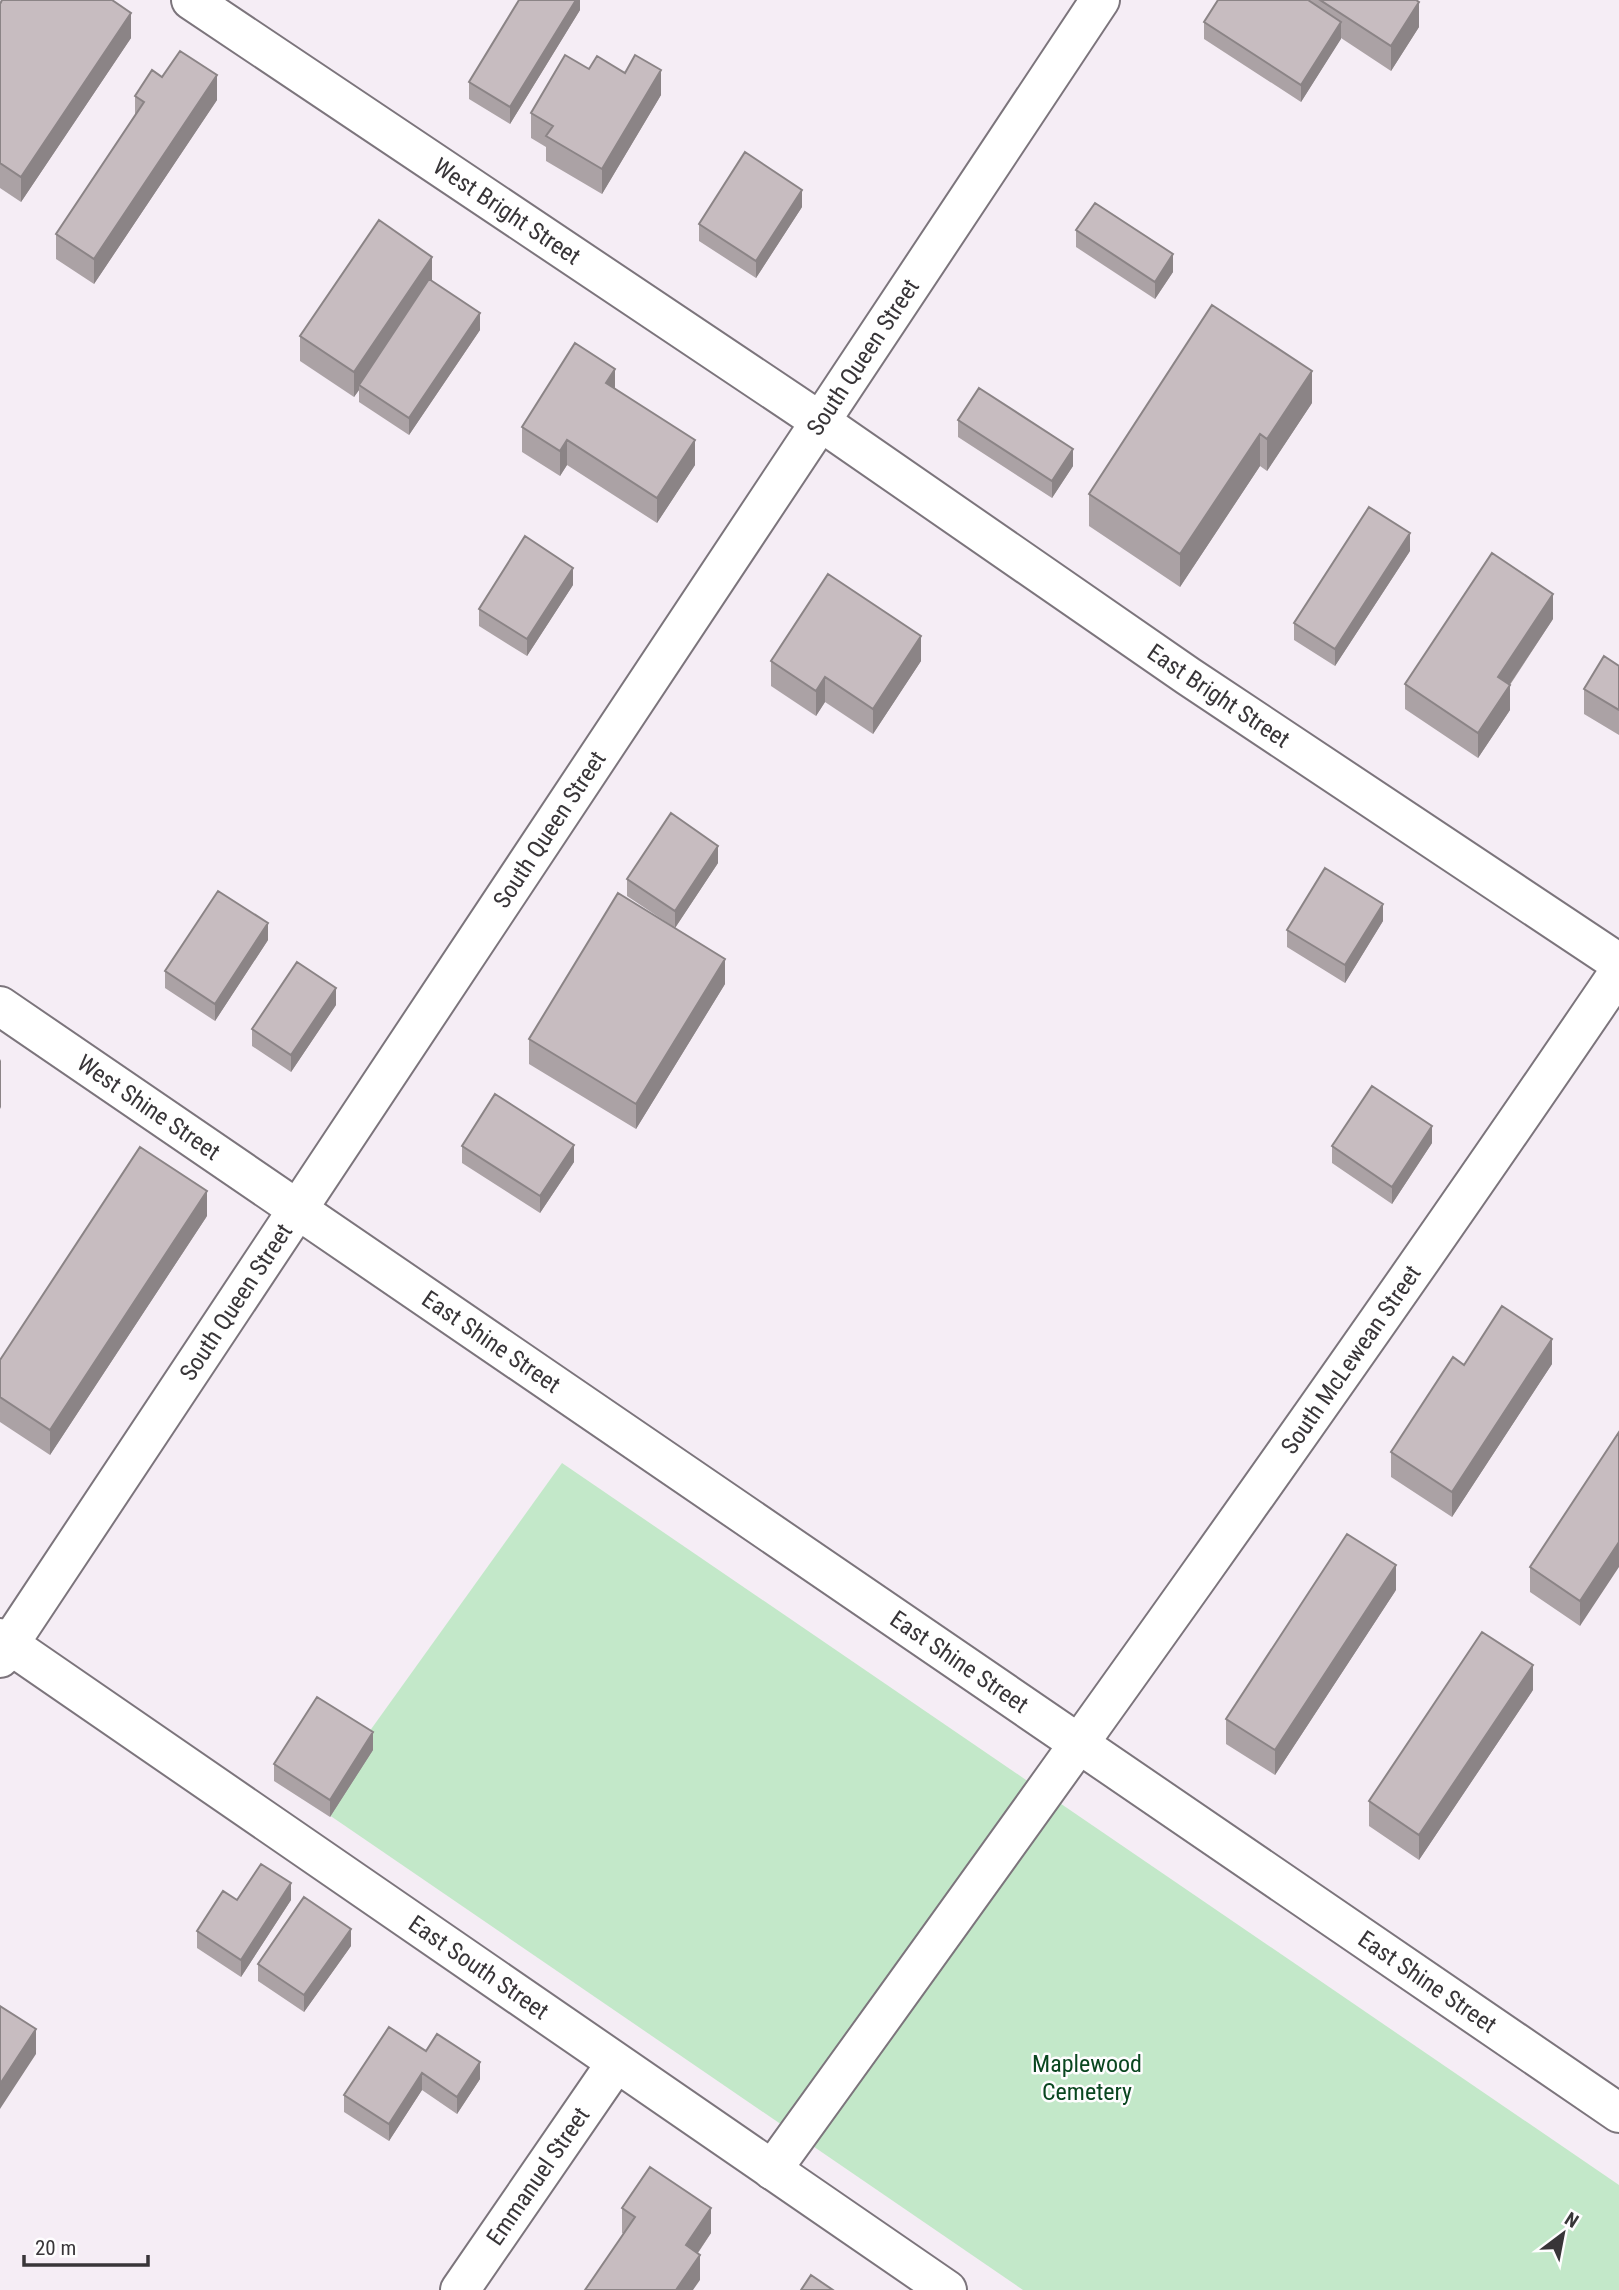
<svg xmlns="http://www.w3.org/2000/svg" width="1619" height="2290" font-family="'Roboto Condensed',sans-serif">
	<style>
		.green { fill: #c3e8c9 }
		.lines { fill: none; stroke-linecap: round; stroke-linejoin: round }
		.minor-casing { stroke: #7c757c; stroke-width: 42 }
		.major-casing { stroke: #7c757c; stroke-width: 42 }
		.minor { stroke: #fff; stroke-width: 38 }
		.major { stroke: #fff; stroke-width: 38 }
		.wall { fill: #aba2a5 }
		.shaded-wall { fill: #8b8486 }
		.building { fill: #c7bcc0; stroke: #8b8486; stroke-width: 2 }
		.labels { text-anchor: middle; stroke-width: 5; stroke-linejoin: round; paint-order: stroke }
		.street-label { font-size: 24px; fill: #383538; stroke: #fefdfe }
		.park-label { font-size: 24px; fill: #09461f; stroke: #fefdfe }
	</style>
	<rect width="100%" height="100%" fill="#f5edf5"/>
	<path class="green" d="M 562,1463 L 1619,2185 L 1619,2290 L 1023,2290 L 316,1806 Z"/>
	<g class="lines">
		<g class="minor-casing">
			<g id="minor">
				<path id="s1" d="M 191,0 L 821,422 L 1188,676 L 1619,963"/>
				<path id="s2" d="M 0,1006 L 1619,2113"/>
				<path id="s3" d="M 0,1638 L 947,2290"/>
				<path id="s4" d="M 772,2170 C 1058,1774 1344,1377 1619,972"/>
				<path id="s5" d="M 460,2290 L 616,2063"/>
			</g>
		</g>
		<g class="major-casing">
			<g id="major">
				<path id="s6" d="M 0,1658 L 1100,0"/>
			</g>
		</g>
		<use href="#minor" class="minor"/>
		<use href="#major" class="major"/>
	</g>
	<path class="wall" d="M 580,0 L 580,10 L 510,124 L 469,99 L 469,82 Z
		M 1218,0 L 1416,0 L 1419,27 L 1391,71 L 1341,38 L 1301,102 L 1204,39 L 1204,22 Z
		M 0,4 L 131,38 L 21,202 L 0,188 Z
		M 589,69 L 661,95 L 602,194 L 546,161 L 546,147 L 531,138 L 531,113 Z
		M 162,77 L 217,100 L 94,284 L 56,259 L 56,234 L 135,116 L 135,96 Z
		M 802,207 L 756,278 L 699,241 L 699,224 Z
		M 1076,230 L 1173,272 L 1155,299 L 1076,247 Z
		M 432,281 L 480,330 L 409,435 L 359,402 L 359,390 L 354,397 L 300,361 L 300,336 Z
		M 615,388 L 695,465 L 657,523 L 567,465 L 560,476 L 522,452 L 522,427 Z
		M 1312,403 L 1267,471 L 1260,466 L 1180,587 L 1089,526 L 1089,494 Z
		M 958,420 L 1073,466 L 1052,498 L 958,437 Z
		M 1410,551 L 1335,666 L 1294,640 L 1294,623 Z
		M 573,585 L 527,656 L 479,626 L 479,609 Z
		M 1553,619 L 1510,685 L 1510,710 L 1478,758 L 1405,709 L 1405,684 Z
		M 771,661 L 921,661 L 873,734 L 825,702 L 816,716 L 771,686 Z
		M 1619,666 L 1619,735 L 1584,714 L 1584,689 Z
		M 718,863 L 675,928 L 627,896 L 627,879 Z
		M 1383,921 L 1345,983 L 1287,947 L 1287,930 Z
		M 268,940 L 215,1021 L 165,988 L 165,971 Z
		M 725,984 L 636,1129 L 529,1064 L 529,1039 Z
		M 336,1005 L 291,1072 L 252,1046 L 252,1029 Z
		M 1432,1143 L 1392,1204 L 1332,1163 L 1332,1146 Z
		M 462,1146 L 574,1162 L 540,1213 L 462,1163 Z
		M 207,1216 L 50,1455 L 0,1422 L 0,1360 Z
		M 1552,1364 L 1452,1517 L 1391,1477 L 1391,1452 L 1464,1365 Z
		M 1619,1432 L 1580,1626 L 1530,1592 L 1530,1567 Z
		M 1396,1590 L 1275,1775 L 1226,1744 L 1226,1719 Z
		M 1533,1690 L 1419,1860 L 1369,1826 L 1369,1801 Z
		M 373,1750 L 330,1817 L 274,1781 L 274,1764 Z
		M 237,1900 L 291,1900 L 241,1977 L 197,1948 L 197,1931 Z
		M 351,1946 L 304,2012 L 258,1981 L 258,1964 Z
		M 426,2051 L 480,2079 L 457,2114 L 422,2090 L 389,2141 L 344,2112 L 344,2095 Z
		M 622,2208 L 711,2233 L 698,2253 L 700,2280 L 622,2233 Z"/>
	<path class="shaded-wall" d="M 576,0 L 580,0 L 580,10 L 510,124 L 510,107 Z
		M 1419,2 L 1419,27 L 1391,71 L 1391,46 Z
		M 131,13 L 131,38 L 21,202 L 21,177 Z
		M 1341,22 L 1341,39 L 1301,102 L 1301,85 Z
		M 661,70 L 661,95 L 602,194 L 602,169 Z
		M 217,75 L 217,100 L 94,284 L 94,259 Z
		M 802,190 L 802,207 L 756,278 L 756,261 Z
		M 1173,254 L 1173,272 L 1155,299 L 1155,282 Z
		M 432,257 L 432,282 L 359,385 L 359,390 L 354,397 L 354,372 Z
		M 480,313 L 480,330 L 409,435 L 409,418 Z
		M 615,369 L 615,394 L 606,383 Z
		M 1312,371 L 1312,403 L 1267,471 L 1267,439 Z
		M 1260,434 L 1260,466 L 1180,587 L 1180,554 Z
		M 567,440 L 567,465 L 560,476 L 560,451 Z
		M 695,440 L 695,465 L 657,523 L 657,498 Z
		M 1073,449 L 1073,466 L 1052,498 L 1052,481 Z
		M 1410,533 L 1410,551 L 1335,666 L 1335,649 Z
		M 573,568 L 573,585 L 527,656 L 527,639 Z
		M 1553,594 L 1553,619 L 1498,702 L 1498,677 Z
		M 921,636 L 921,661 L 873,734 L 873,709 Z
		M 825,677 L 825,702 L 816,716 L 816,691 Z
		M 1510,685 L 1510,710 L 1478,758 L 1478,733 Z
		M 718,846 L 718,863 L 675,928 L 675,911 Z
		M 1383,904 L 1383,921 L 1345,983 L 1345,965 Z
		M 268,923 L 268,940 L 215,1021 L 215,1004 Z
		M 725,959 L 725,984 L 636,1129 L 636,1104 Z
		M 336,988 L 336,1005 L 291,1072 L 291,1055 Z
		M 1,1059 L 1,1107 L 0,1109 L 0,1061 Z
		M 1432,1126 L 1432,1143 L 1392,1204 L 1392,1187 Z
		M 574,1145 L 574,1162 L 540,1213 L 540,1196 Z
		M 207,1191 L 207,1216 L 50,1455 L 50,1430 Z
		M 1552,1339 L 1552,1364 L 1452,1517 L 1452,1492 Z
		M 1619,1542 L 1619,1567 L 1580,1626 L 1580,1601 Z
		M 1396,1565 L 1396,1590 L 1275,1775 L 1275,1750 Z
		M 1533,1665 L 1533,1690 L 1419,1860 L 1419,1835 Z
		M 373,1732 L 373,1750 L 330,1817 L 330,1800 Z
		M 291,1883 L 291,1900 L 241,1977 L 241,1960 Z
		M 351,1929 L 351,1946 L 304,2012 L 304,1995 Z
		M 36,2029 L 36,2054 L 0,2109 L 0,2084 Z
		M 480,2062 L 480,2079 L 457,2114 L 457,2097 Z
		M 422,2073 L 422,2090 L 389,2141 L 389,2124 Z
		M 711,2208 L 711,2233 L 686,2270 L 686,2245 Z
		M 700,2255 L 700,2280 L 693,2290 L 676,2290 Z"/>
	<path class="building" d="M 2,0 L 112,0 L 131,13 L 21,177 L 0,163 L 0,4 Z
		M 519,0 L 576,0 L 510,107 L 469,82 Z
		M 1218,0 L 1308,0 L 1341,22 L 1301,85 L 1204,22 Z
		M 1320,0 L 1416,0 L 1419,2 L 1391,46 Z
		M 180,51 L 217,75 L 94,259 L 56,234 L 144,102 L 135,96 L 152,70 L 162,77 Z
		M 565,55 L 589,69 L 597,56 L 625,73 L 635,55 L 661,70 L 602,169 L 546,136 L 553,126 L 531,113 Z
		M 745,152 L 802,190 L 756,261 L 699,224 Z
		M 1095,203 L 1173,254 L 1155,282 L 1076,230 Z
		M 379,220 L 432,257 L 354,372 L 300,336 Z
		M 429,279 L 480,313 L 409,418 L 359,385 Z
		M 1212,305 L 1312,371 L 1267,439 L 1260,434 L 1180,554 L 1089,494 Z
		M 575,343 L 615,369 L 606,383 L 695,440 L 657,498 L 567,440 L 560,451 L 522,427 Z
		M 979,388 L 1073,449 L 1052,481 L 958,420 Z
		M 1369,507 L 1410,533 L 1335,649 L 1294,623 Z
		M 525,536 L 573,568 L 527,639 L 479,609 Z
		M 1492,553 L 1553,594 L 1498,677 L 1510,685 L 1478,733 L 1405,684 Z
		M 828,574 L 921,636 L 873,709 L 825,677 L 816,691 L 771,661 Z
		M 1604,656 L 1619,666 L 1619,710 L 1584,689 Z
		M 671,813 L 718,846 L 675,911 L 627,879 Z
		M 1325,868 L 1383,904 L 1345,965 L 1287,930 Z
		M 218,891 L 268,923 L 215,1004 L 165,971 Z
		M 618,893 L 725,959 L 636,1104 L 529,1039 Z
		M 297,962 L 336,988 L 291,1055 L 252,1029 Z
		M 1372,1086 L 1432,1126 L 1392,1187 L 1332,1146 Z
		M 495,1094 L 574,1145 L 540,1196 L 462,1146 Z
		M 140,1147 L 207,1191 L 50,1430 L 0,1397 L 0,1360 Z
		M 1502,1306 L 1552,1339 L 1452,1492 L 1391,1452 L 1453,1357 L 1464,1365 Z
		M 1619,1432 L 1619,1542 L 1580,1601 L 1530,1567 Z
		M 1347,1534 L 1396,1565 L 1275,1750 L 1226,1719 Z
		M 1482,1632 L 1533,1665 L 1419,1835 L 1369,1801 Z
		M 317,1697 L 373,1732 L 330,1800 L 274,1764 Z
		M 261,1864 L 291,1883 L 241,1960 L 197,1931 L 223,1891 L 237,1900 Z
		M 304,1897 L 351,1929 L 304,1995 L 258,1964 Z
		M 0,2006 L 36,2029 L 0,2084 Z
		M 389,2027 L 426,2051 L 437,2034 L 480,2062 L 457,2097 L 422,2073 L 389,2124 L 344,2095 Z
		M 650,2167 L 711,2208 L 686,2245 L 700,2255 L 676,2290 L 585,2290 L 635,2217 L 622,2208 Z
		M 811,2275 L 833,2290 L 801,2290 Z"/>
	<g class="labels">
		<g class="street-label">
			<text dy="8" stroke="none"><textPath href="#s1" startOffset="380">West Bright Street</textPath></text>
			<text dy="8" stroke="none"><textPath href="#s6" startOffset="1561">South Queen Street</textPath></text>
			<text dy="8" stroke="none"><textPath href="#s1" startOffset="1241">East Bright Street</textPath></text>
			<text dy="8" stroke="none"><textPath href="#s6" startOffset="994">South Queen Street</textPath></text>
			<text dy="8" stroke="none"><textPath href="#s2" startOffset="180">West Shine Street</textPath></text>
			<text dy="8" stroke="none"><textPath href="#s6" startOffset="427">South Queen Street</textPath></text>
			<text dy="8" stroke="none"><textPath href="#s2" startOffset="595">East Shine Street</textPath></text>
			<text dy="8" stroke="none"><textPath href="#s4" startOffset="996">South McLewean Street</textPath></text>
			<text dy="8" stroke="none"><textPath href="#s2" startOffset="1162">East Shine Street</textPath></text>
			<text dy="8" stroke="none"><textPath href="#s3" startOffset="581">East South Street</textPath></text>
			<text dy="8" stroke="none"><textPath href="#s2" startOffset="1729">East Shine Street</textPath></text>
			<text dy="8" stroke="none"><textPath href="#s5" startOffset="138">Emmanuel Street</textPath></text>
		</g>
		<g class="park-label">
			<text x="1087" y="2072">Maplewood<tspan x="1087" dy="28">Cemetery</tspan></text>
		</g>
	</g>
	<g transform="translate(1563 2234) rotate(32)" stroke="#fefdfe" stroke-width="5" paint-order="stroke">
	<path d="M0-5L12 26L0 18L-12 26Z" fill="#383538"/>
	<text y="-10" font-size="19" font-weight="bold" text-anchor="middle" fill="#383538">N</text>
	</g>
	<path d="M24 2255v10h124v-10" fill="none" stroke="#383538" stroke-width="3.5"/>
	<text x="35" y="2255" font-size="21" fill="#383538" stroke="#fefdfe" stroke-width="5" paint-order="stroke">20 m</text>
</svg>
